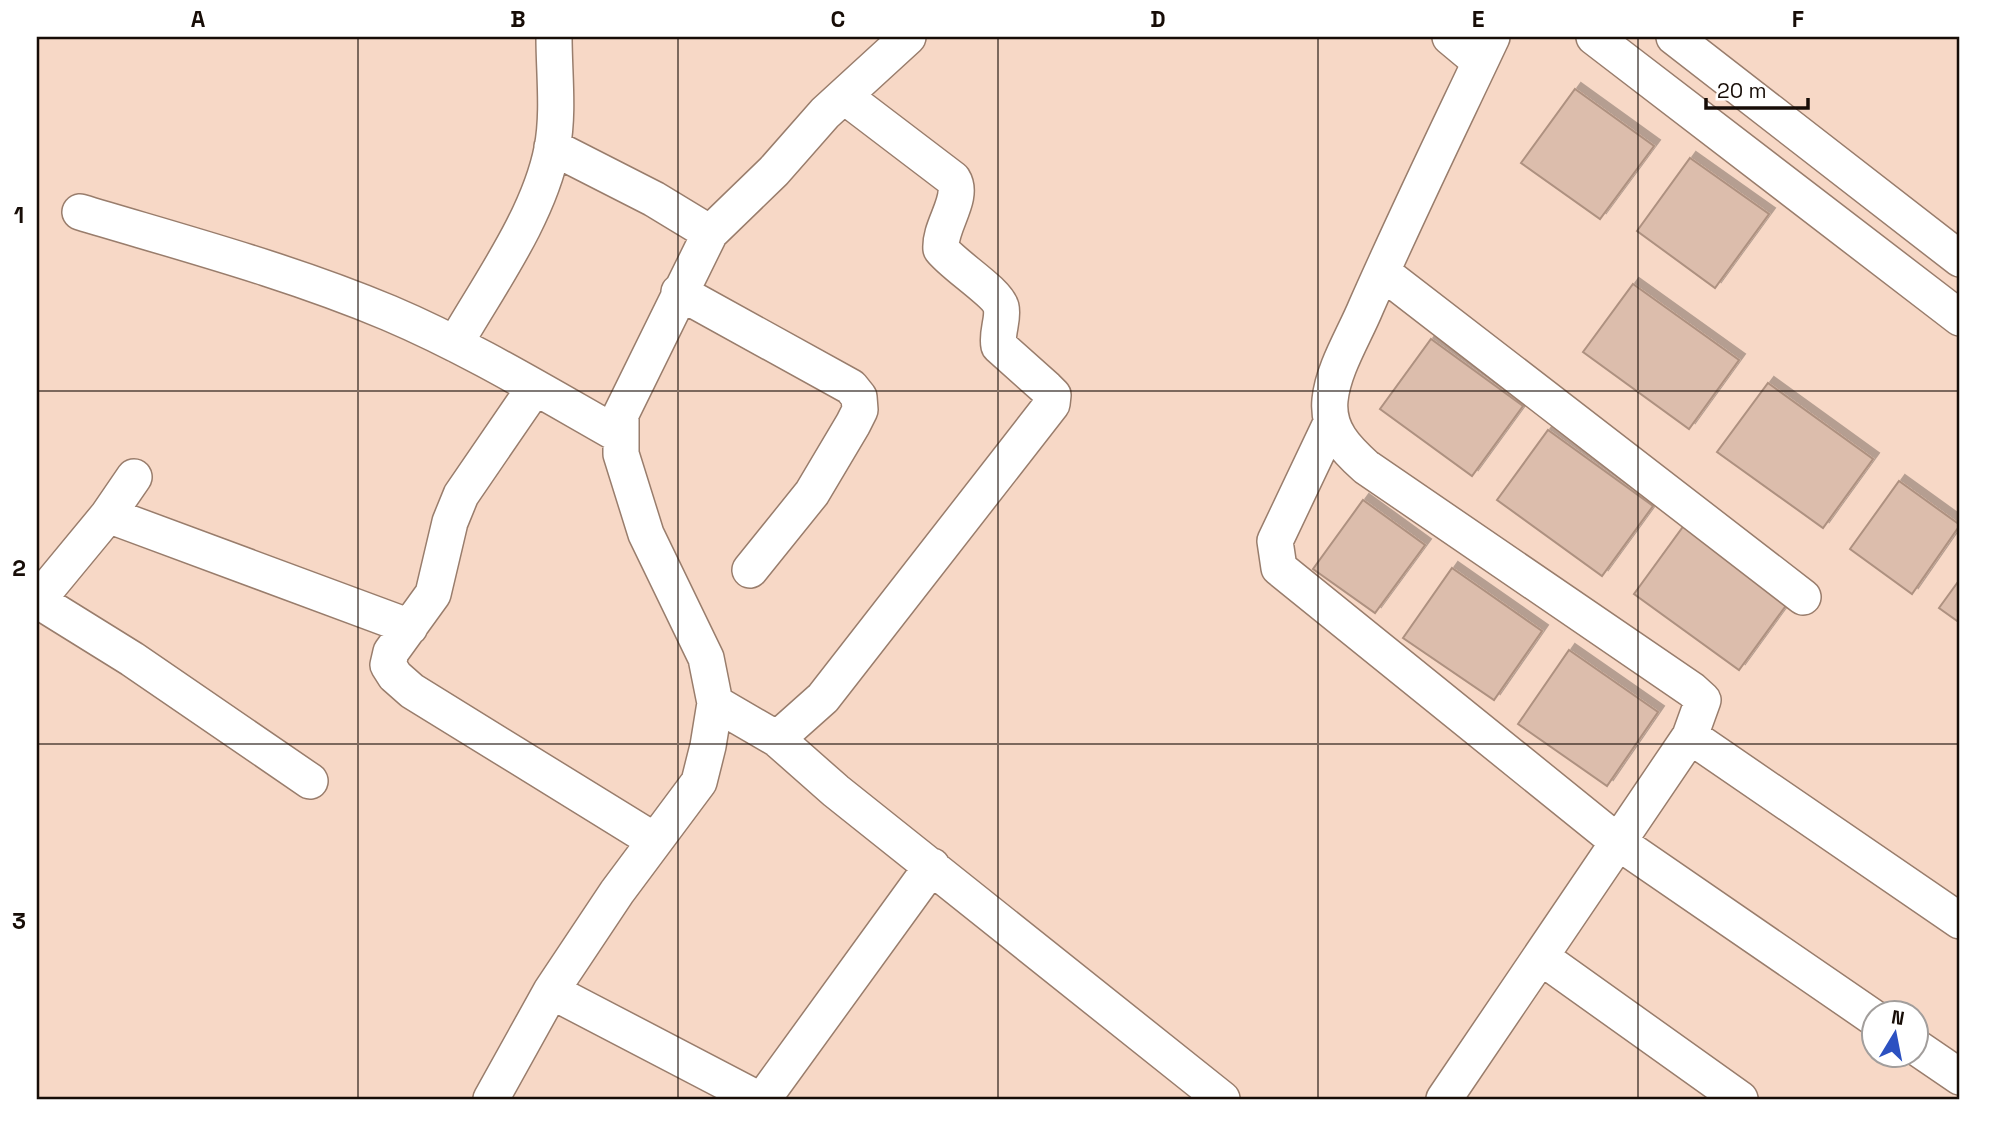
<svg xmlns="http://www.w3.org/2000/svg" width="1997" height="1136" font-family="'Space Grotesk',sans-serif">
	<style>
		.building { fill: #dcbdac; stroke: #ae9180; stroke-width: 2; filter: url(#shadow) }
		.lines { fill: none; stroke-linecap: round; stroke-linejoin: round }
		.minor-casing { stroke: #997d6c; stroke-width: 38 }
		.minor { stroke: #fff; stroke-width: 35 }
		.grid { fill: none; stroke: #170d07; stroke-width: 2; stroke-opacity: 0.55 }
		.neatline { fill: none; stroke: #170d07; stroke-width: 2.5 }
		.grid-label { font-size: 23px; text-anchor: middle; font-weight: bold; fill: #170d07 }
	</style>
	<defs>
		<filter id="shadow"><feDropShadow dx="6" dy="-6" stdDeviation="0" flood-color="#0004"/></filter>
	</defs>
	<rect width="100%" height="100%" fill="#f7d8c6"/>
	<path class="building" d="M 1575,89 L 1654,146 L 1600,219 L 1521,163 Z
		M 1690,158 L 1769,214 L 1715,288 L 1637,231 Z
		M 1633,284 L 1739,360 L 1689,429 L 1583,352 Z
		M 1431,339 L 1523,406 L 1472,476 L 1380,409 Z
		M 1768,383 L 1873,459 L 1823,528 L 1717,452 Z
		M 1548,430 L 1653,506 L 1602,576 L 1497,500 Z
		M 1899,481 L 1960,525 L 1912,594 L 1850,549 Z
		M 1363,500 L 1425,545 L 1375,613 L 1313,569 Z
		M 1685,524 L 1790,600 L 1739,670 L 1634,594 Z
		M 1452,568 L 1542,631 L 1494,700 L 1403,638 Z
		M 1960,579 L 1960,623 L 1939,608 Z
		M 1569,650 L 1658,712 L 1607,786 L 1518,724 Z"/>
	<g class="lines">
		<g class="minor-casing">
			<path id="minor" d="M 1450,37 L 1480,62
				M 1492,37 C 1450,126 1406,216 1366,307 C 1354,336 1333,369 1330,400 C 1327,430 1346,449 1366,467 L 1692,690 L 1703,700 L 1690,736
				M 1594,37 L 1960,318
				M 1674,37 L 1960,259
				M 552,147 L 654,199 L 710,233
				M 80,212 C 183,243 289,271 389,313 C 469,347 543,392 619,435
				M 1382,272 L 1803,597
				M 679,292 L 851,387 L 859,397 L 860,410 L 853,424 L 812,493 L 750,570
				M 455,344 C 489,285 539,216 552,149 C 559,113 554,73 554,37
				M 535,387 L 461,495 L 450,522 L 433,594 L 391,652 L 388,665 L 395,676 L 412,691 L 655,841
				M 1331,423 L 1275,541 L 1279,568 L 1618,842 L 1874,1018
				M 108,515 L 410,627
				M 37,600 L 132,659 L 310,781
				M 37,601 L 108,515 L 134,477
				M 715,703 L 777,739 L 836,791 L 1222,1099
				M 777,739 L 823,698 L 1052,404 L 1053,395 L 1046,388 L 999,346 C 996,333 1004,319 1001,307 C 997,292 953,265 941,249 C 939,226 965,198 953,179 L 844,96
				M 1541,957 L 1740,1099
				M 551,991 L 758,1099
				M 1916,1047 L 1960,1077
				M 491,1099 L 551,991 L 617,892 L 699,782 L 708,746 L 715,703 L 706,658 L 646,534 L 621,454 L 621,414 L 710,233 L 774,171 L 825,113 L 908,37
				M 763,1099 L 932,866
				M 1444,1099 L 1690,736 L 1960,921"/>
		</g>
		<use href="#minor" class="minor"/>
	</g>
	<path class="grid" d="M 358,37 L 358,1099M 678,37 L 678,1099M 998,37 L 998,1099M 1318,37 L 1318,1099M 1638,37 L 1638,1099M 37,391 L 1960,391M 37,744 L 1960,744"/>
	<rect width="1997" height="1136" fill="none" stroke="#ffffff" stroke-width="77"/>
	<g transform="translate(1895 1034) rotate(10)"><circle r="33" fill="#ffffff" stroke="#a29e9c" stroke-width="2"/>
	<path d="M0-5L12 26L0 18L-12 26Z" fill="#2c51c1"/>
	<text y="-10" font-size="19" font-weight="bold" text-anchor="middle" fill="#170d07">N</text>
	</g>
	<path d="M1706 98v10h102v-10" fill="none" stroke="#170d07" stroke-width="3.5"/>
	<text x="1717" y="98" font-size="21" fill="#170d07" stroke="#ffffff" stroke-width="5" paint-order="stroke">20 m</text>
	<rect x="38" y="38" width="1920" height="1060" class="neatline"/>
	<g class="grid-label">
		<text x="198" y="27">A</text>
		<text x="518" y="27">B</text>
		<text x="838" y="27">C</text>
		<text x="1158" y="27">D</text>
		<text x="1478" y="27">E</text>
		<text x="1798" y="27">F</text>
		<text x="19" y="223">1</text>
		<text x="19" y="576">2</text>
		<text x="19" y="929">3</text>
	</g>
</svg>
